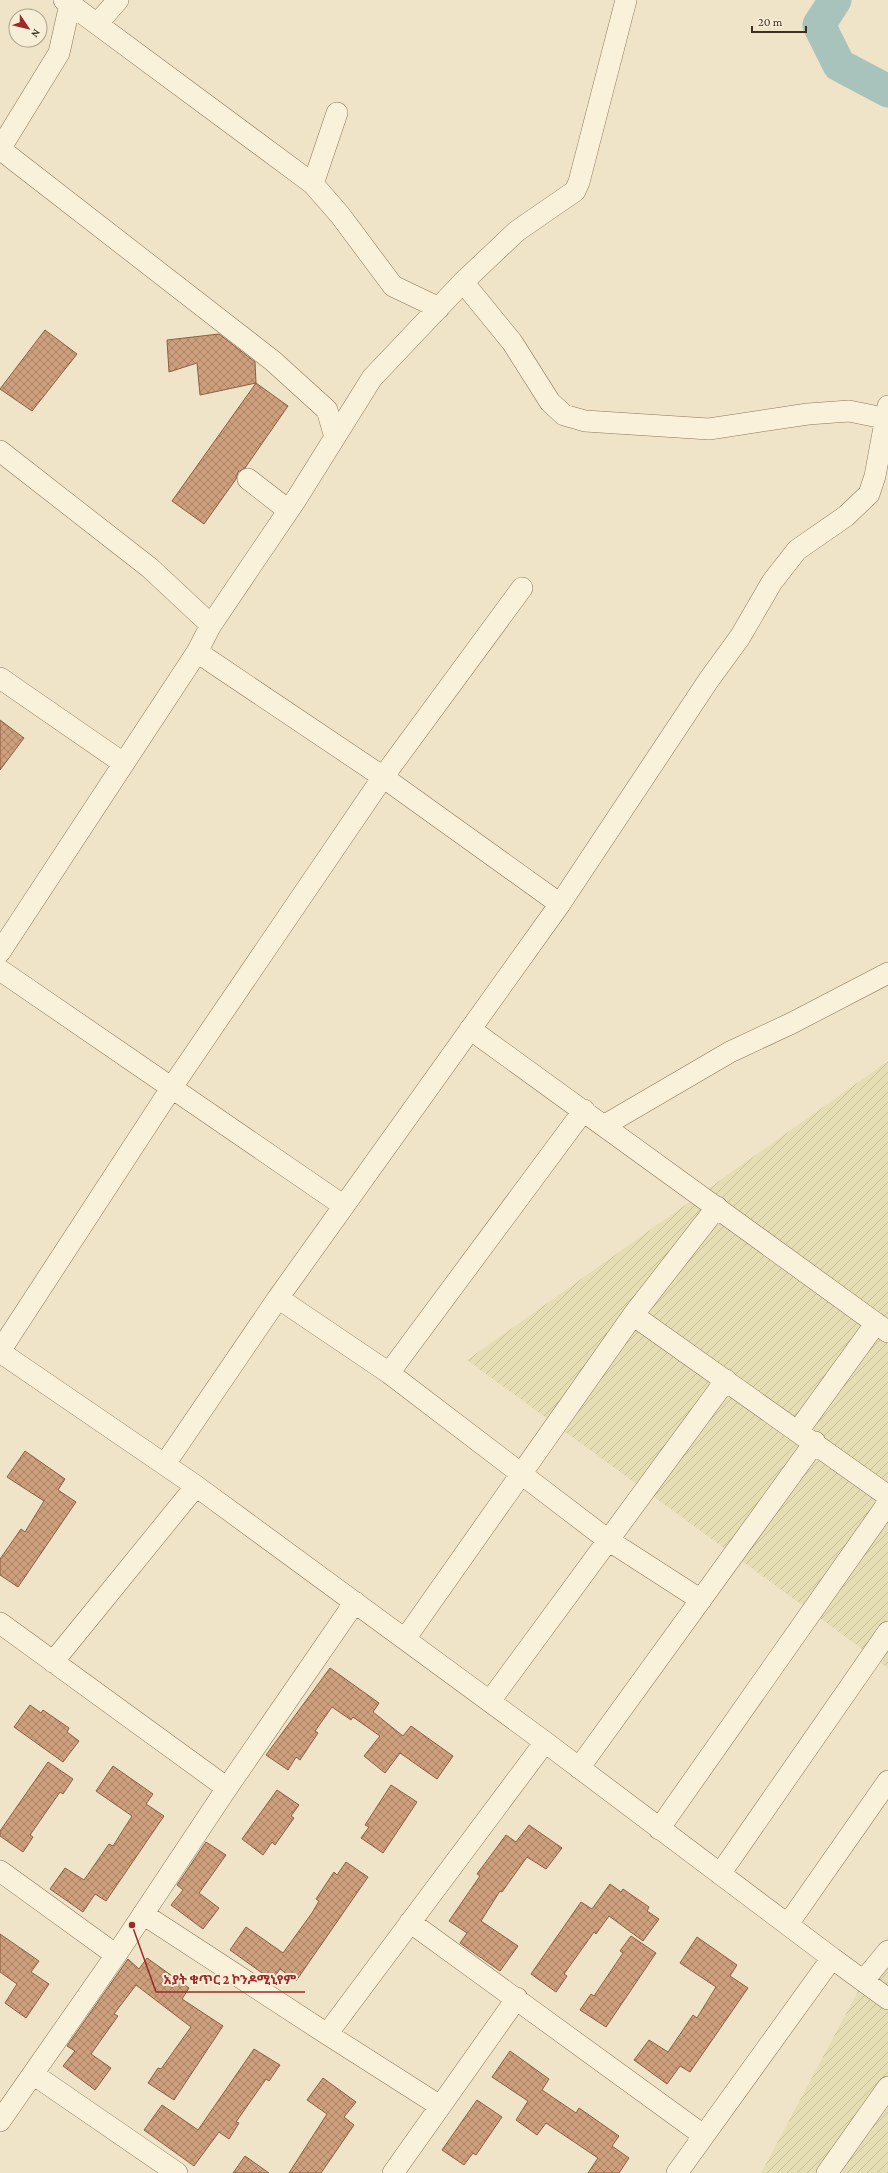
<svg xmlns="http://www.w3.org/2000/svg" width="888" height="2173" font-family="'Crimson Pro','Noto Sans Ethiopic',serif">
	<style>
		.farmland { fill: url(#farmland-furrows) }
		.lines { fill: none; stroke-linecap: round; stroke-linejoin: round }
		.river { stroke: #a8c3bc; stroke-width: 33 }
		.building { fill: url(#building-cross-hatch); stroke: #8c5f41 }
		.street-casing { stroke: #8c765c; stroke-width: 22 }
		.street { stroke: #faf1db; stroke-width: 21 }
		.leader { fill: none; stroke: #9c2a2a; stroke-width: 1.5 }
		.callout-dot { fill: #9c2a2a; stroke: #f7eed7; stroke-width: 1.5 }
		.callout-label { font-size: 13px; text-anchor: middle; font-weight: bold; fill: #9c2a2a; stroke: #f7eed7; stroke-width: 4; stroke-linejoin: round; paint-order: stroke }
	</style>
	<defs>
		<pattern id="farmland-furrows" width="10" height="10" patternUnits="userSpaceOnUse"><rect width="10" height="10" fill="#e5deb4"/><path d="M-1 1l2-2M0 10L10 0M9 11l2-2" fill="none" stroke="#c5bf9a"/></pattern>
		<pattern id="building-cross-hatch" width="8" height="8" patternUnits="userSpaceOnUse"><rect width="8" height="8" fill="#ce9f7c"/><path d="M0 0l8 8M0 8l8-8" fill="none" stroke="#a88265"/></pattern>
	</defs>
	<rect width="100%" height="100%" fill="#efe4c7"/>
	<path class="farmland" d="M 888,1061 L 888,1668 L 467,1360 Z
		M 888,1935 L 888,2173 L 761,2173 Z"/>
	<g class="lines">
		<path class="river" d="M 835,0 L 819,25 L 839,65 L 888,91"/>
	</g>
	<path class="building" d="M 45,330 L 77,354 L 32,411 L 0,389 Z
		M 219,334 L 255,362 L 256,383 L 200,395 L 197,363 L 169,372 L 167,340 Z
		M 256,383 L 288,406 L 245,468 L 238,472 L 236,479 L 204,524 L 172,501 Z
		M 0,720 L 24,738 L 0,770 Z
		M 25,1451 L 65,1479 L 58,1490 L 76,1502 L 18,1587 L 0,1575 L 0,1559 L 21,1529 L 25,1532 L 44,1501 L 7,1477 Z
		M 330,1668 L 379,1703 L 373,1712 L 403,1736 L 411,1726 L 453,1756 L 437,1779 L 400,1753 L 385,1773 L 364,1756 L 380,1736 L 353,1717 L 351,1720 L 332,1707 L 315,1731 L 318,1733 L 300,1760 L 296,1757 L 288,1770 L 266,1755 Z
		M 30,1705 L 41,1713 L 43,1710 L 69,1728 L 67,1732 L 79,1741 L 63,1762 L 14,1727 Z
		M 48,1762 L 73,1779 L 63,1794 L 60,1792 L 30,1835 L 33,1837 L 23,1852 L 0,1836 L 0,1831 Z
		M 113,1766 L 153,1794 L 146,1804 L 164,1816 L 106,1901 L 95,1894 L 83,1912 L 50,1889 L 65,1868 L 84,1880 L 109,1844 L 113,1846 L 132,1816 L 96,1791 Z
		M 391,1785 L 417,1802 L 383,1853 L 361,1838 L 369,1827 L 365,1825 Z
		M 277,1790 L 299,1805 L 291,1816 L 294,1818 L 275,1845 L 272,1842 L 263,1855 L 242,1839 Z
		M 529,1825 L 562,1848 L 546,1869 L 527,1857 L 502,1892 L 500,1891 L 481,1921 L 518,1946 L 500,1971 L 460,1943 L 467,1933 L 449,1921 L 480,1876 L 477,1874 L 506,1835 L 516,1842 Z
		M 206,1842 L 226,1855 L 199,1893 L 219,1908 L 203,1929 L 171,1905 L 183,1890 L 177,1885 Z
		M 346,1862 L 368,1877 L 296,1981 L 280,1969 L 272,1980 L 230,1950 L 246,1927 L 283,1953 L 312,1913 L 319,1901 L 316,1899 L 334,1872 L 337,1875 Z
		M 610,1884 L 621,1892 L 623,1889 L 649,1907 L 647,1911 L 659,1919 L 643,1941 L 609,1916 L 596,1934 L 594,1932 L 564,1974 L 567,1976 L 556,1992 L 531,1974 L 581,1902 L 592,1909 Z
		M 0,1934 L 39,1961 L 31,1972 L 49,1984 L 26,2018 L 5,2003 L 17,1984 L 0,1972 Z
		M 631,1936 L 656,1953 L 606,2027 L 580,2010 L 591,1994 L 594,1996 L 623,1953 L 620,1951 Z
		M 697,1937 L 737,1965 L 730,1976 L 748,1988 L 690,2072 L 680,2066 L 667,2084 L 634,2060 L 649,2040 L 668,2052 L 693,2015 L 697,2018 L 716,1987 L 680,1963 Z
		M 147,1958 L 189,1988 L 182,1999 L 223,2026 L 174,2100 L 148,2083 L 158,2068 L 161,2069 L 191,2027 L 136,1985 L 114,2014 L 118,2016 L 91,2054 L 111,2068 L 95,2090 L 63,2066 L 75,2051 L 67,2046 L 128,1959 L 139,1969 Z
		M 254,2049 L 280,2065 L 269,2081 L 266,2079 L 236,2122 L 239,2123 L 229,2139 L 219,2132 L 194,2166 L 144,2130 L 162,2105 L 198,2130 Z
		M 510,2051 L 549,2079 L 542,2090 L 576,2113 L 579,2108 L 619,2136 L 612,2146 L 629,2158 L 619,2173 L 588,2173 L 598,2158 L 546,2123 L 537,2135 L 516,2120 L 528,2101 L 492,2077 Z
		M 323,2078 L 356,2102 L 344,2117 L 354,2125 L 321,2173 L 289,2173 L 327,2114 L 307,2100 Z
		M 477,2100 L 502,2117 L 476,2155 L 473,2153 L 464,2165 L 442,2150 Z
		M 245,2156 L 269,2173 L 233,2173 Z"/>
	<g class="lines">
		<g class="street-casing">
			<path id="street" d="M 626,0 L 579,182 L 575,191 L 517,231 L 463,282 L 512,342 L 550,402 L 564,415 L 585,421 L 709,429 L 808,414 L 849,411 L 888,419
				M 70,4 L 313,184 L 340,215 L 393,286 L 439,308
				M 97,24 L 118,0
				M 0,149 L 273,361 L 327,410 L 335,437
				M 0,149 L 59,53 L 70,4 L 64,0
				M 313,184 L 337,113
				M 0,451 L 150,568 L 211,625
				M 248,479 L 288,510
				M 197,652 L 383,777 L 560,904
				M 0,678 L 123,763
				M 0,952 L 197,652 L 211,625 L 297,498 L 372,378 L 463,282
				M 0,970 L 344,1206
				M 470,1029 L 888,1332
				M 605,1125 L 730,1052 L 792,1023 L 888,973
				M 278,1298 L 389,1373 L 608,1540 L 701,1600
				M 633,1315 L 888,1496
				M 0,1351 L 172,1087 L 383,777 L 522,588
				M 0,1352 L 196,1486 L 545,1742 L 832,1958 L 677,2173
				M 389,1373 L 584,1110
				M 798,1431 L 876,1323
				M 165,1464 L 278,1298 L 560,904 L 708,681 L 740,637 L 772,582 L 797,550 L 846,516 L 869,494 L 875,476 L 888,406
				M 0,1623 L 227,1788 L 116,1955 L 0,2121
				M 405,1639 L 633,1315 L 717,1207
				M 53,1662 L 196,1486
				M 490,1701 L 726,1380
				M 579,1768 L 815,1442
				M 227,1788 L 355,1602
				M 659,1829 L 888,1503
				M 0,1871 L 116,1955
				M 720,1874 L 888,1632
				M 143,1914 L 327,2034 L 545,1742
				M 410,1922 L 703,2135
				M 788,1924 L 888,1781
				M 832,1958 L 888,1999
				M 864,1980 L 888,1951
				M 327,2034 L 440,2106
				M 33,2074 L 177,2173
				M 393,2173 L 517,1998
				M 827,2173 L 888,2087"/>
		</g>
		<use href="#street" class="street"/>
	</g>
	<path class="leader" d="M132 1925L156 1992H305"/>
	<circle class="callout-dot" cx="132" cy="1925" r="4"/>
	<g class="callout-label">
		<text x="230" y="1984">አያት ቁጥር 2 ኮንዶሚኒየም</text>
	</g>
	<g transform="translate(28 28) rotate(125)"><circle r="19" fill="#f7eed7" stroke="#aca18e"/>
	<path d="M0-3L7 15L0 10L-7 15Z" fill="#9c2a2a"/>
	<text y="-6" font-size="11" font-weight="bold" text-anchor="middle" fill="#3c2e20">N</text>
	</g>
	<path d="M752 26v6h54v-6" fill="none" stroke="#3c2e20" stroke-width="2"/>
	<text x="758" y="26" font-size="12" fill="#3c2e20" stroke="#f7eed7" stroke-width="3" paint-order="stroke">20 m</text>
</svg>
